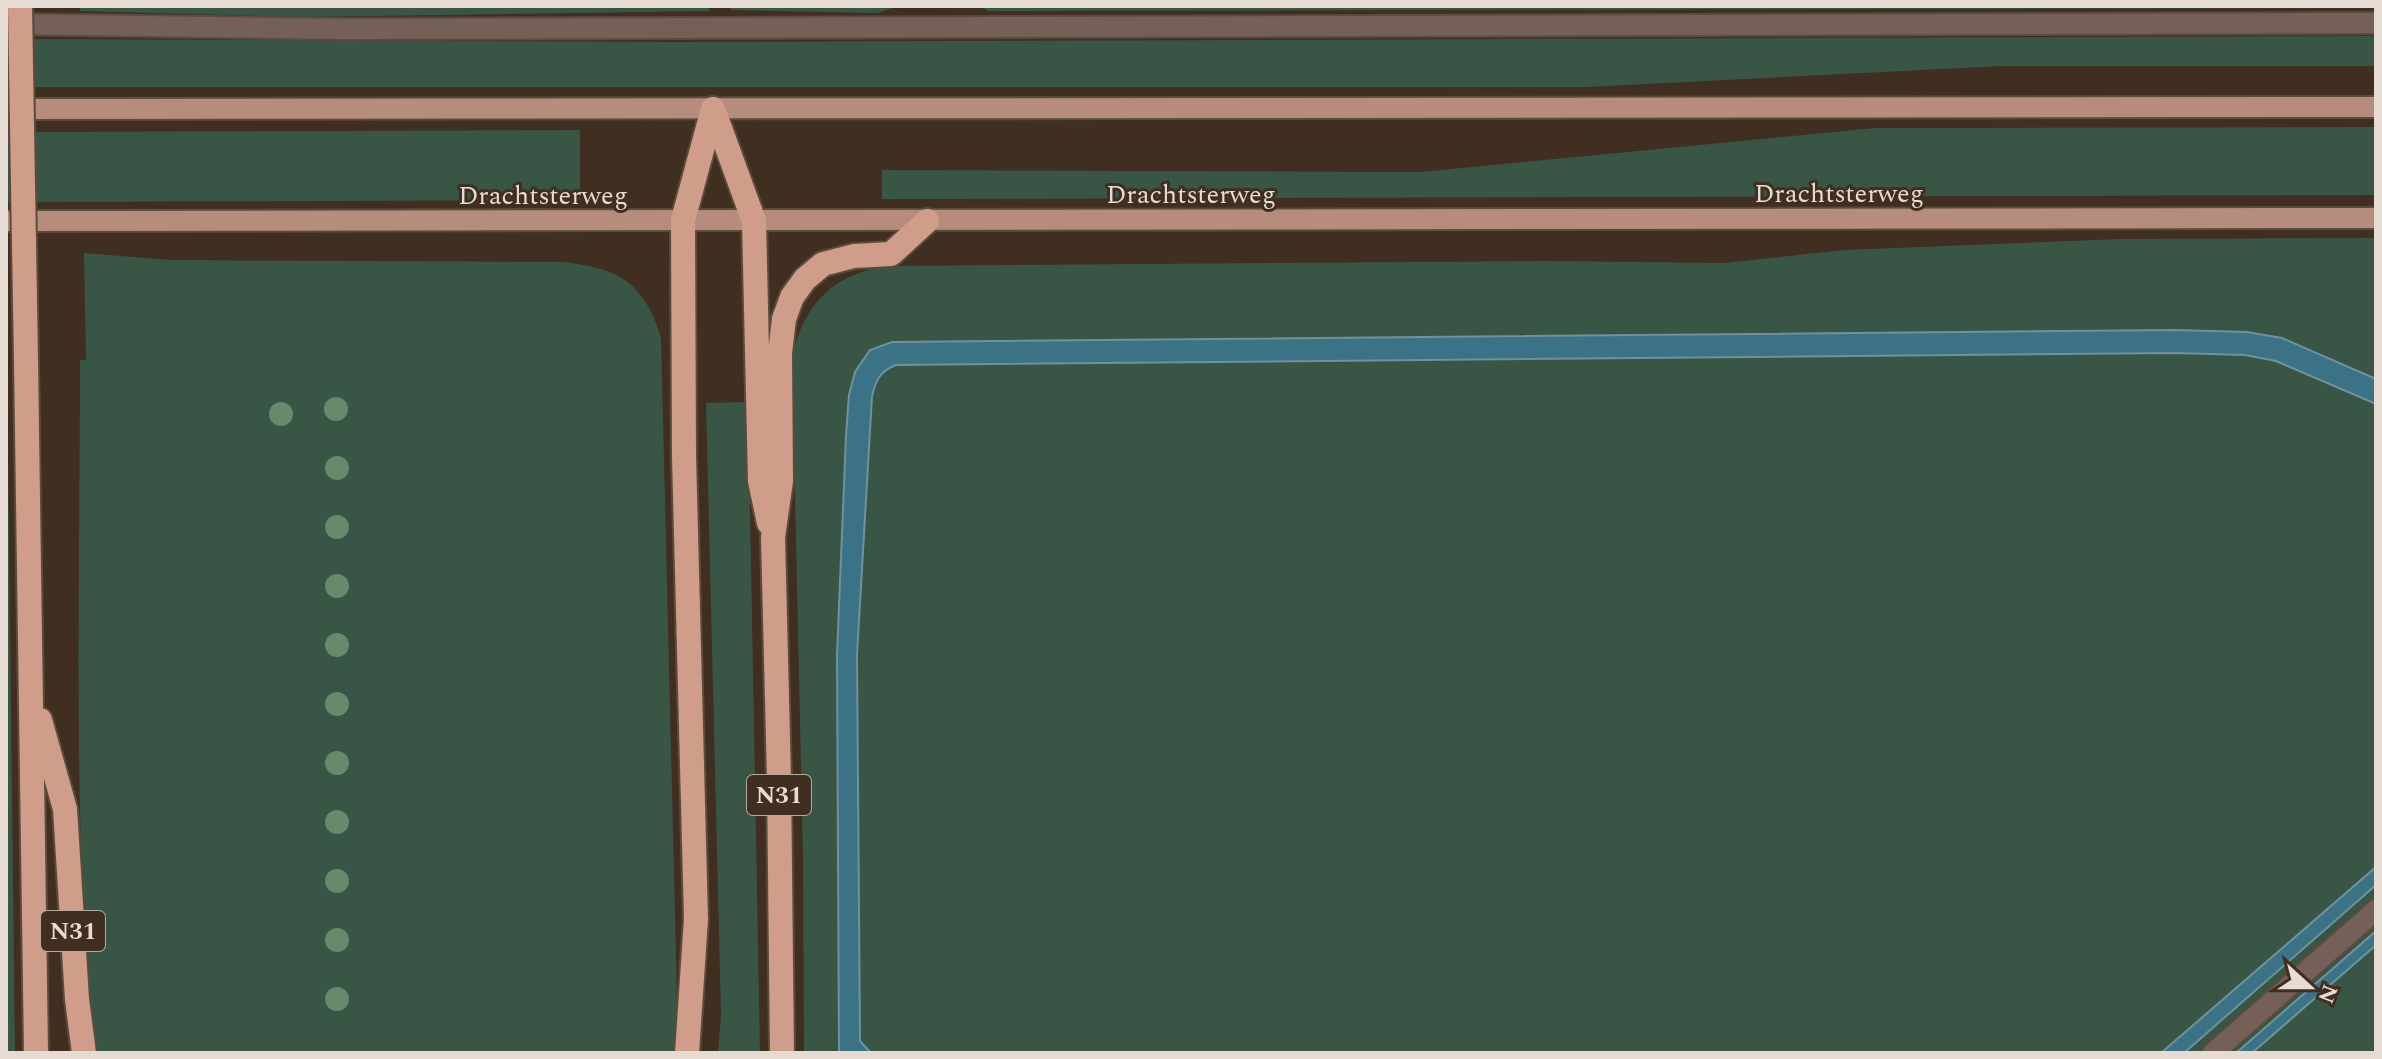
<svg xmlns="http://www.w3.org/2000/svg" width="2382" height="1059" font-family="Spectral,serif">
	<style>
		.green { fill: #395546 }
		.water { fill: #3c7286; stroke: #6f929d; stroke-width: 2 }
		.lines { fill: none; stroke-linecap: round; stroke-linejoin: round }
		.minor-casing { stroke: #5b4b3d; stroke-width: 24 }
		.major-casing { stroke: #5b4b3d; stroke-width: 24 }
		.highway-casing { stroke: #5b4b3d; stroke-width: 28 }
		.minor { stroke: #756059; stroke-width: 20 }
		.major { stroke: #b68c7d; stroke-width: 20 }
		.highway { stroke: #cf9d8a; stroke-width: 24 }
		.highway-bridge-casing { stroke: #5b4b3d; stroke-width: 28; stroke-linecap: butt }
		.highway-bridge { stroke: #cf9d8a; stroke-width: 24 }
		.tree { fill: #688a6c }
		.labels { text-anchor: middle; stroke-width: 6; stroke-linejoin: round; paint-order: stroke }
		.shield { fill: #402f21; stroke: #b5a89e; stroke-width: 2 }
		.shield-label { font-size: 24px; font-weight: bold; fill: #e7dcd3 }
		.street-label { font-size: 26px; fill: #e7dcd3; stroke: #402f21 }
	</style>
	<rect width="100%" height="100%" fill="#402f21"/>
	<path class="green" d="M 80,6 L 709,6 L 709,11 L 300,17 L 80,11 Z
		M 731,6 L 899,6 L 878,13 L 731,10 Z
		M 980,6 L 2376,6 L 2376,8 L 988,11 Z
		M 2376,36 L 2376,66 L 2002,66 L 1586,87 L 6,87 L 6,39 L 674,42 Z
		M 2376,127 L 2376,195 L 882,199 L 882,170 L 1421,172 L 1875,128 Z
		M 580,130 L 580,200 L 6,202 L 6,132 Z
		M 2376,238 L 2376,379 L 2282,338 L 2247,332 L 2175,330 L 892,342 C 870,350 859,359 852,382 L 837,655 L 839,1053 L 804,1053 L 803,857 L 792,358 C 803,303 837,270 893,266 L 1545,261 L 1725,263 L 1844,250 L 2119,239 Z
		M 84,253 L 170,260 L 563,262 C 618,268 644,282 661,337 L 675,915 L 677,1005 L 674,1053 L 93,1053 C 72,823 80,591 80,360 L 86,360 Z
		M 2175,353 L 2245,355 L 2276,361 L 2376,404 L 2376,867 L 2161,1053 L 871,1053 L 860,1041 L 857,655 L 872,396 C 876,380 880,372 896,365 Z
		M 6,364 L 7,364 L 15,1053 L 6,1053 Z
		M 748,402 L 760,1053 L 718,1053 L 721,1015 L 706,403 Z
		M 2376,885 L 2376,900 L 2201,1053 L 2184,1053 Z
		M 2376,921 L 2376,931 L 2236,1053 L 2225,1053 Z
		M 2376,945 L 2376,1053 L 2252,1053 Z"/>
	<path class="water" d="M 2175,330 L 2247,332 L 2282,338 L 2376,379 L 2376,404 L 2276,361 L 2245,355 L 2175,353 L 896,365 C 880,371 876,380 872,396 L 857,655 L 860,1041 L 871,1053 L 839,1053 L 837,655 L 846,436 L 849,395 L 855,372 L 870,350 L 892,342 Z
		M 2376,867 L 2376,885 L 2184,1053 L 2161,1053 Z
		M 2376,931 L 2376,945 L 2252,1053 L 2236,1053 Z"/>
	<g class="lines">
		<g class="minor-casing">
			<path id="minor" d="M 6,24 L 342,29 L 2376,23
				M 2213,1053 L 2376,910"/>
		</g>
		<g class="major-casing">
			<path id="major" d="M 6,109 L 2376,107
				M 6,221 L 2376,218"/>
		</g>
		<g class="highway-casing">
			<path id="highway" d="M 713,109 L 754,221 L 760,481 L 769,523
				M 26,361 L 36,1053
				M 40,720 L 65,809 L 77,999 L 84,1053
				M 687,1053 L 696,919 L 684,456 L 683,220 L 713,109
				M 782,1053 L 779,780 L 773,537 L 781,481 L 780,353 L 784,319 L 792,297 L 805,279 L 823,264 L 854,256 L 891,254 L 927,221"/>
		</g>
		<use href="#minor" class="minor"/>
		<use href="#major" class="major"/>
		<use href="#highway" class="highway"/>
		<g class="highway-bridge-casing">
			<path id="highway-bridge" d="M 20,6 L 26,361"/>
		</g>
		<use href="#highway-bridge" class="highway-bridge"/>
	</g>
	<g class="tree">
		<circle cx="336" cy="409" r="12"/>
		<circle cx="281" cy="414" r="12"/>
		<circle cx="337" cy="468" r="12"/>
		<circle cx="337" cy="527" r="12"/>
		<circle cx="337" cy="586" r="12"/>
		<circle cx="337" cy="645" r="12"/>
		<circle cx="337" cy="704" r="12"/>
		<circle cx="337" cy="763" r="12"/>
		<circle cx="337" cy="822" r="12"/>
		<circle cx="337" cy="881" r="12"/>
		<circle cx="337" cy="940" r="12"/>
		<circle cx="337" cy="999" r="12"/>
	</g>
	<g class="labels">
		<g class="shield">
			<rect x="747" y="775" width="64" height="40" rx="6"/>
			<rect x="41" y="911" width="64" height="40" rx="6"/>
		</g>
		<g class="shield-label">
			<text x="779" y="803">N31</text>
			<text x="73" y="939">N31</text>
		</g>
		<g class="street-label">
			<text x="1839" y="202">Drachtsterweg</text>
			<text x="1191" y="203">Drachtsterweg</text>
			<text x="543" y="204">Drachtsterweg</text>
		</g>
	</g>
	<rect width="2382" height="1059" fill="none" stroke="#e7dcd3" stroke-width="16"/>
	<g transform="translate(2310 987) rotate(111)" stroke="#402f21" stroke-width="6" paint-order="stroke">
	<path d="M0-6L14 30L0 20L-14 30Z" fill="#e7dcd3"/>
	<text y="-12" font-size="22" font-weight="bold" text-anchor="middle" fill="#e7dcd3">N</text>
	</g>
</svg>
